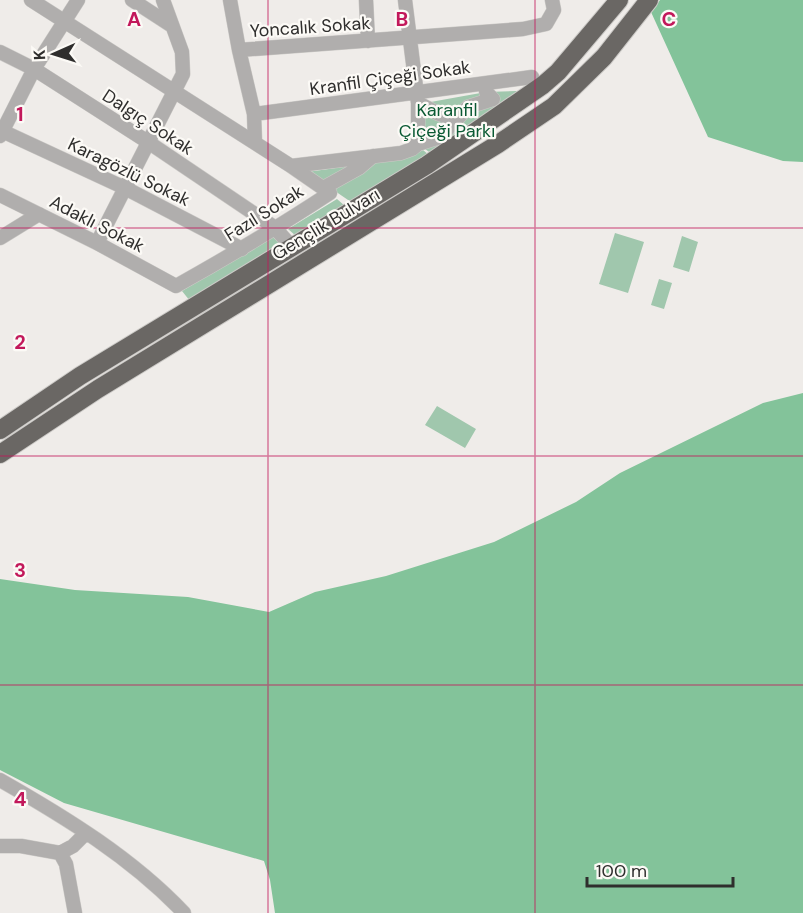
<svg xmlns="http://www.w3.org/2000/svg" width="803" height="913" font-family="'DM Sans',sans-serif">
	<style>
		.green { fill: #a0c7ad }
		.forest { fill: #83c39a }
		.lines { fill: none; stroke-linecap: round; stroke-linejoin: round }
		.minor-casing { stroke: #cccac7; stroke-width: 15 }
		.highway-casing { stroke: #cccac7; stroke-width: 20 }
		.minor { stroke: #b0aead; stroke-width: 14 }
		.highway { stroke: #6a6764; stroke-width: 18 }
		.grid { fill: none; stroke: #c2185b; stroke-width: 1.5; stroke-opacity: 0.55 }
		.labels { text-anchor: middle; stroke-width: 4.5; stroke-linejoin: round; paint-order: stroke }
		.street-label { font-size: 18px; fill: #2f2e2d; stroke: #fcfaf6 }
		.park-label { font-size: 18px; fill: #0a5933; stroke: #fcfaf6 }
		.grid-label { font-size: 20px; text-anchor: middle; font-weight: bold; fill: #c2185b; stroke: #fcfaf6; stroke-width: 4.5; stroke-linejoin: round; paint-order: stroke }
	</style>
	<rect width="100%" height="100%" fill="#efece9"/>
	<path class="green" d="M 516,91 L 523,95 L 432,154 L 425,149 L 425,103 L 486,92 Z
		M 423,150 L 429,155 L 351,202 L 307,172 L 406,158 Z
		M 337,199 L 345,206 L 296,236 L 288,229 Z
		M 615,233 L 644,242 L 628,293 L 599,284 Z
		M 271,236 L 282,244 L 190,301 L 182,291 Z
		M 682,236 L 698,242 L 689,272 L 673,267 Z
		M 659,279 L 672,283 L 664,309 L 651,305 Z
		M 437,406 L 476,429 L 465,448 L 425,425 Z"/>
	<path class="forest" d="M 660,0 L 803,0 L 803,162 L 783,161 L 708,137 L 651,12 Z
		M 803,393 L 803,913 L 275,913 L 270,880 L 264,861 L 64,803 L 0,770 L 0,579 L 75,590 L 188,597 L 269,612 L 315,592 L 386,576 L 494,542 L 576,502 L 620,473 L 763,403 Z"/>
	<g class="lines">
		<g class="minor-casing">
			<path id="minor" d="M 31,0 L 291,166 L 401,153 L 412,149 L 418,144 L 418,103 L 405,0
				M 132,0 L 172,26
				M 230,0 L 239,50 L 254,114 L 255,142
				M 366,0 L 368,41
				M 239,50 L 523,29 L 546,24 L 554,10 L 552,0
				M 0,52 L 34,69 L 148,142 L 274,227 L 292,247
				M 418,103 L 439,114 L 456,120 L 440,137 L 418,144
				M 254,114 L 532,77
				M 456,120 L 468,107 L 493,99 L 486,92
				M 0,130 L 125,188 L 242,249
				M 0,136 L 34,69 L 78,0
				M 323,188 L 359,168 L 373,156
				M 0,195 L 97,243 L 176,286 C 228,257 280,226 330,193 L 291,166
				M 0,238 L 39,214
				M 97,243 L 183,74 L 182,52 L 163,0
				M 0,780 C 65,817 132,858 184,913
				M 0,846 L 21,846 L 60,853 L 73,846 L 86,833
				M 60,853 L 66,864 L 75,913"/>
		</g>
		<g class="highway-casing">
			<path id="highway" d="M 0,430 L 80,376 L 427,165 L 543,85 L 558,72 L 619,0
				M 0,454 L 98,389 L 498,144 L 554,106 L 604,57 L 649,0"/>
		</g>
		<use href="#minor" class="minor"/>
		<use href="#highway" class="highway"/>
	</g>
	<path class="grid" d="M 268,0 L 268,913M 535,0 L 535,913M 0,228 L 803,228M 0,456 L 803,456M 0,685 L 803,685"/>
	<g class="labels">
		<g class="street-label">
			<text transform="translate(310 27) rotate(-4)" y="6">Yoncalık Sokak</text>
			<text transform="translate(390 78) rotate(-8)" y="6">Kranfil Çiçeği Sokak</text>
			<text transform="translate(148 122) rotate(33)" y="6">Dalgıç Sokak</text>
			<text transform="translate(129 172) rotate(26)" y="6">Karagözlü Sokak</text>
			<text transform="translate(264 213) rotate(-32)" y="6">Fazıl Sokak</text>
			<text transform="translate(97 224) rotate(27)" y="6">Adaklı Sokak</text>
			<text transform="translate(326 224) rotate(-31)" y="6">Gençlik Bulvarı</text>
		</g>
		<g class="park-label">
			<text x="447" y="116">Karanfil<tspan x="447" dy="21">Çiçeği Parkı</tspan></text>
		</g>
	</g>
	<g class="grid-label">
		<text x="134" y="26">A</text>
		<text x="402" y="26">B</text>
		<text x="669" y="26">C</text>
		<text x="20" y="121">1</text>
		<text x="20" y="349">2</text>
		<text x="20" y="577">3</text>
		<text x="20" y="806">4</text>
	</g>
	<g transform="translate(54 54) rotate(267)" stroke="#fcfaf6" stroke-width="4.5" paint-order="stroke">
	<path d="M0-4.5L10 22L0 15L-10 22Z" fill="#2f2e2d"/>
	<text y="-9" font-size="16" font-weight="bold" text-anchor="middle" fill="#2f2e2d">K</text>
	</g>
	<path d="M587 877v9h146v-9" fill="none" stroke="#2f2e2d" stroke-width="3"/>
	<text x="596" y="877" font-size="18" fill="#2f2e2d" stroke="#fcfaf6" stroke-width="4.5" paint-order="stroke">100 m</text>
</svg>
